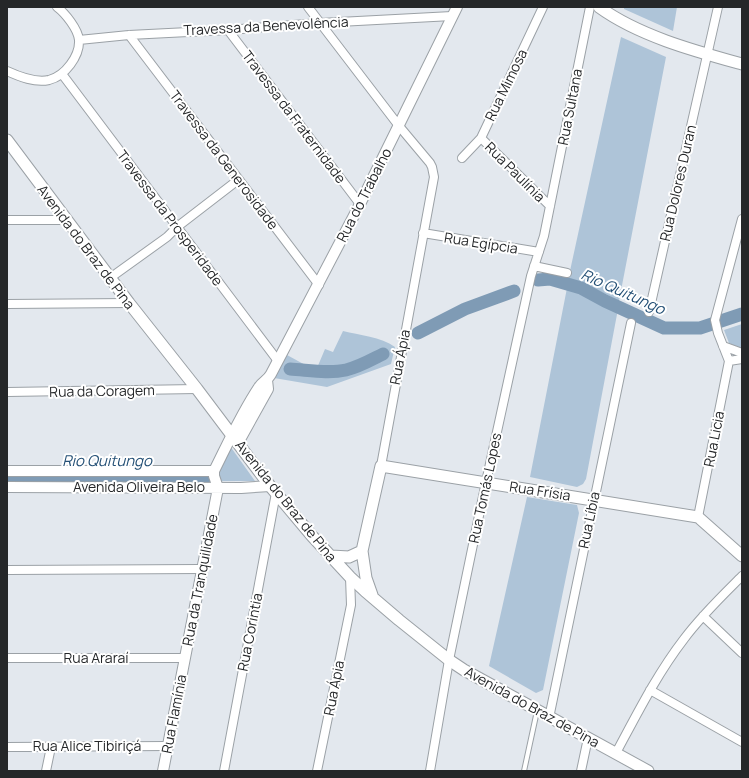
<svg xmlns="http://www.w3.org/2000/svg" width="749" height="778" font-family="Manrope,sans-serif">
	<style>
		.green { fill: #aec4d8 }
		.lines { fill: none; stroke-linecap: round; stroke-linejoin: round }
		.river { stroke: #7f9bb5; stroke-width: 13 }
		.service-casing { stroke: #9ba1a6; stroke-width: 6 }
		.minor-casing { stroke: #9ba1a6; stroke-width: 10 }
		.tertiary-casing { stroke: #9ba1a6; stroke-width: 12 }
		.secondary-casing { stroke: #9ba1a6; stroke-width: 13 }
		.service { stroke: #fff; stroke-width: 4 }
		.minor { stroke: #fff; stroke-width: 8 }
		.tertiary { stroke: #fff; stroke-width: 10 }
		.secondary { stroke: #fff; stroke-width: 11 }
		.labels { text-anchor: middle; stroke-width: 4; stroke-linejoin: round; paint-order: stroke }
		.street-label { font-size: 14px; fill: #252729; stroke: #fff }
		.water-label { font-size: 15px; font-style: italic; fill: #234f75; stroke: #fff }
	</style>
	<rect width="100%" height="100%" fill="#e3e8ee"/>
	<path class="green" d="M 624,7 L 677,7 L 673,31 L 624,9 Z
		M 621,37 L 666,57 L 619,301 L 587,285 L 568,280 Z
		M 567,288 L 618,309 L 586,479 L 583,484 L 577,487 L 530,477 Z
		M 742,324 L 742,349 L 729,343 L 724,330 Z
		M 343,331 C 359,335 381,337 395,347 L 391,364 L 327,387 L 274,378 L 287,355 L 309,367 L 317,368 L 325,349 L 333,352 Z
		M 230,446 L 255,481 L 221,481 L 218,475 Z
		M 527,497 L 577,505 L 579,513 L 543,690 L 536,693 L 489,666 Z"/>
	<g class="lines">
		<path class="river" d="M 538,280 L 550,279 L 581,288 L 605,301 L 664,328 L 700,328 L 742,314
			M 418,333 L 465,309 L 514,291
			M 290,369 C 308,370 328,374 346,370 C 359,367 371,360 383,354
			M 7,477 L 207,477"/>
		<g class="service-casing">
			<path id="service" d="M 524,771 L 537,711"/>
		</g>
		<g class="minor-casing">
			<path id="minor" d="M 308,7 L 399,126 L 430,163 L 432,167 L 434,177 L 381,466
				M 228,30 L 360,204
				M 129,35 L 319,285
				M 79,40 L 129,35 L 228,30 L 320,23 L 452,16
				M 7,71 C 20,77 35,83 49,80 C 65,76 80,56 79,40 C 78,29 65,13 57,7
				M 62,74 L 278,361
				M 481,138 L 550,206
				M 462,158 L 481,138 L 543,7
				M 7,220 L 66,220
				M 423,233 L 539,252
				M 534,266 L 567,273
				M 110,278 L 167,237 L 177,227 L 238,180
				M 7,304 L 129,303
				M 649,312 L 718,7
				M 723,346 L 742,353
				M 729,361 L 718,333 L 715,320 L 742,219
				M 729,361 L 742,359
				M 7,392 L 197,389
				M 698,517 L 729,361
				M 7,570 L 201,569
				M 703,616 L 742,653
				M 7,658 L 185,658
				M 650,690 L 742,742
				M 549,718 L 631,323
				M 7,747 L 167,746
				M 616,753 C 637,714 657,674 684,639 C 701,616 722,596 742,576
				M 46,771 L 51,747
				M 224,771 L 276,493
				M 317,771 L 351,605 L 350,577
				M 430,771 L 449,660 L 486,482 L 531,276 L 544,236 L 590,7
				M 581,771 L 588,738"/>
		</g>
		<g class="tertiary-casing">
			<path id="tertiary" d="M 238,443 L 268,389 L 267,380
				M 7,471 L 214,471
				M 7,487 L 241,488 L 270,486
				M 163,771 L 218,488 L 214,476 L 214,471 C 228,443 241,414 259,387 C 262,382 268,380 271,374 L 360,204 L 457,7"/>
		</g>
		<g class="secondary-casing">
			<path id="secondary" d="M 599,7 C 639,36 695,51 742,64
				M 7,140 L 129,303 L 197,389 L 270,486 L 312,536 L 350,577 L 365,591 L 399,620 L 449,660 L 464,670 L 648,771
				M 331,556 L 349,557 L 362,551
				M 372,595 L 366,578 L 362,551 L 381,466 L 698,517 L 742,556"/>
		</g>
		<use href="#service" class="service"/>
		<use href="#minor" class="minor"/>
		<use href="#tertiary" class="tertiary"/>
		<use href="#secondary" class="secondary"/>
	</g>
	<g class="labels">
		<g class="street-label">
			<text transform="translate(266 26) rotate(-3)" y="5">Travessa da Benevolência</text>
			<text transform="translate(506 85) rotate(-64)" y="5">Rua Mimosa</text>
			<text transform="translate(570 107) rotate(-79)" y="5">Rua Sultana</text>
			<text transform="translate(294 117) rotate(53)" y="5">Travessa da Fraternidade</text>
			<text transform="translate(224 160) rotate(53)" y="5">Travessa da Generosidade</text>
			<text transform="translate(515 172) rotate(45)" y="5">Rua Paulínia</text>
			<text transform="translate(678 183) rotate(-77)" y="5">Rua Dolores Duran</text>
			<text transform="translate(364 195) rotate(-63)" y="5">Rua do Trabalho</text>
			<text transform="translate(170 218) rotate(53)" y="5">Travessa da Prosperidade</text>
			<text transform="translate(481 243) rotate(9)" y="5">Rua Egípcia</text>
			<text transform="translate(86 247) rotate(53)" y="5">Avenida do Braz de Pina</text>
			<text transform="translate(400 357) rotate(-79)" y="5">Rua Ápia</text>
			<text transform="translate(102 391) rotate(-1)" y="5">Rua da Coragem</text>
			<text transform="translate(714 439) rotate(-79)" y="5">Rua Licia</text>
			<text x="139" y="492">Avenida Oliveira Belo</text>
			<text transform="translate(485 488) rotate(-78)" y="5">Rua Tomás Lopes</text>
			<text transform="translate(540 491) rotate(9)" y="5">Rua Frísia</text>
			<text transform="translate(286 501) rotate(51)" y="5">Avenida do Braz de Pina</text>
			<text transform="translate(589 520) rotate(-78)" y="5">Rua Líbia</text>
			<text transform="translate(200 580) rotate(-79)" y="5">Rua da Tranquilidade</text>
			<text transform="translate(250 632) rotate(-79)" y="5">Rua Corintia</text>
			<text x="96" y="663">Rua Araraí</text>
			<text transform="translate(334 688) rotate(-79)" y="5">Rua Ápia</text>
			<text transform="translate(532 707) rotate(29)" y="5">Avenida do Braz de Pina</text>
			<text transform="translate(174 714) rotate(-79)" y="5">Rua Flamínia</text>
			<text x="87" y="751">Rua Alice Tibiriçá</text>
		</g>
		<g class="water-label">
			<text transform="translate(623 292) rotate(24)" y="5">Rio Quitungo</text>
			<text x="107" y="466">Rio Quitungo</text>
		</g>
	</g>
	<rect width="749" height="778" fill="none" stroke="#252729" stroke-width="16"/>
</svg>
